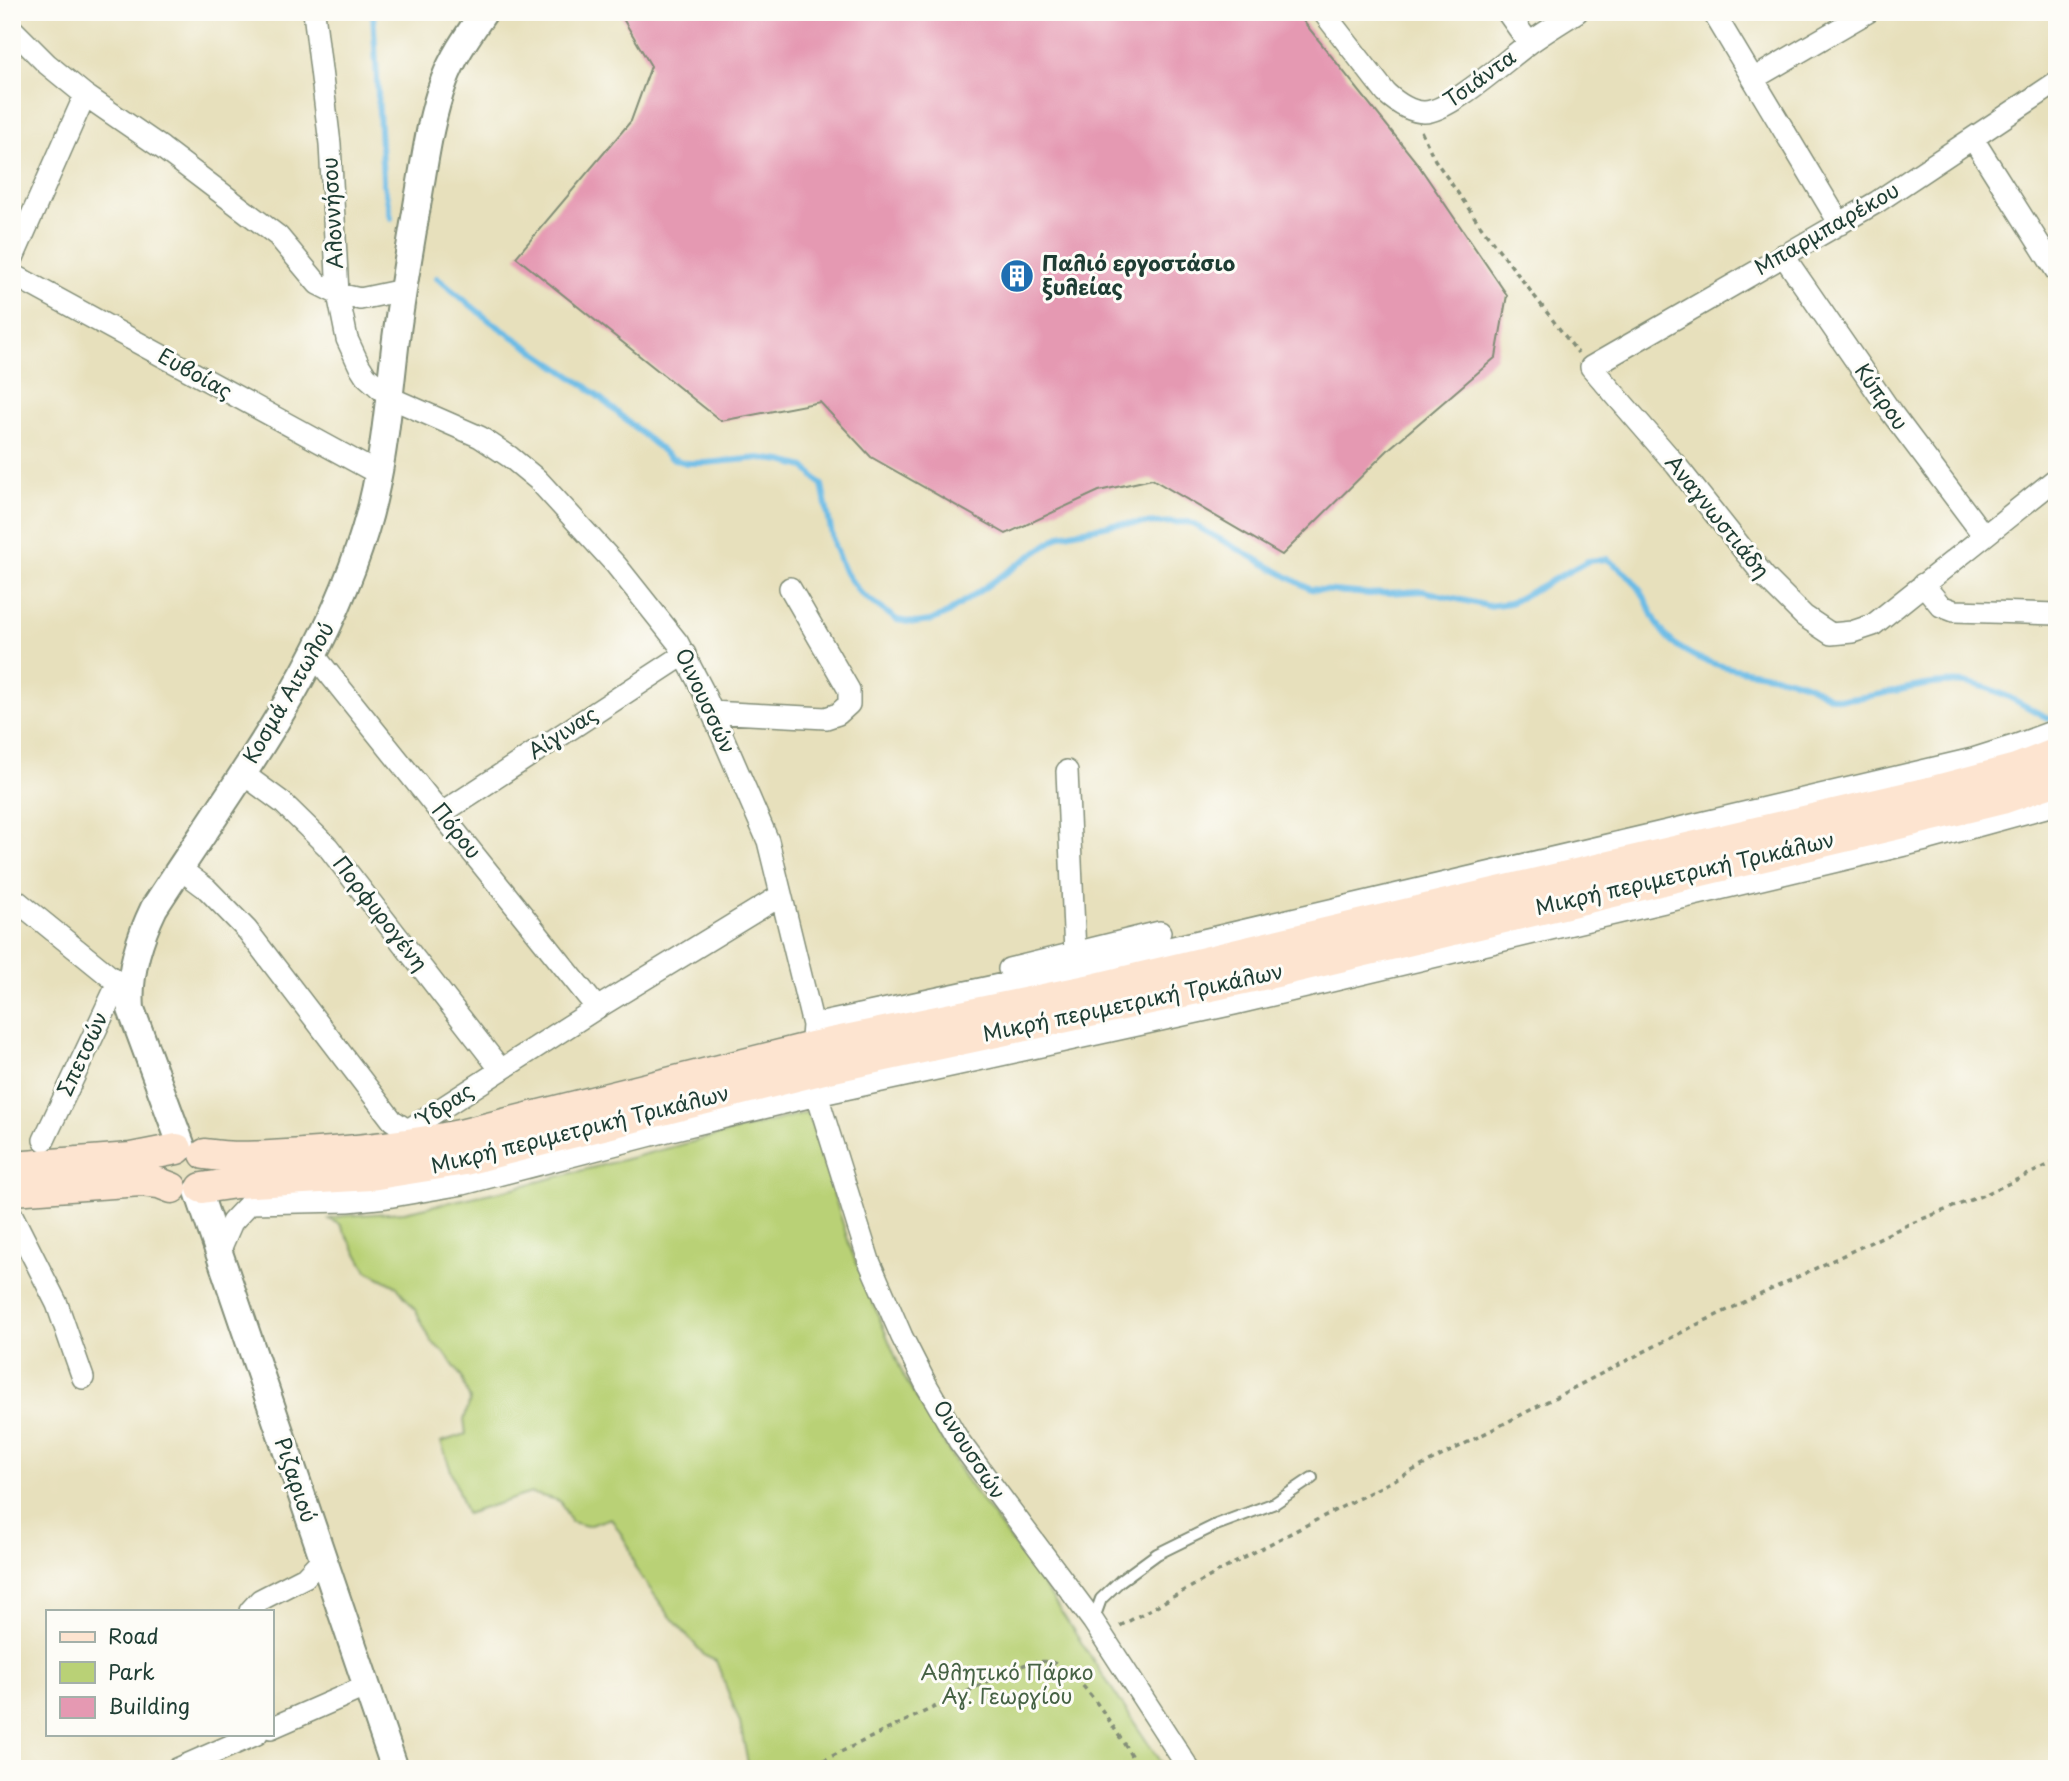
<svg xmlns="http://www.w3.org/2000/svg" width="2069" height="1781" font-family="'Playpen Sans',sans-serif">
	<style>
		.green { fill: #b9d176; stroke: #6c8755; stroke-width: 2 }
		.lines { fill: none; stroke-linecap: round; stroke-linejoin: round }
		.stream { stroke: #6abbe6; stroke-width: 6 }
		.building { fill: #e599b2 }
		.service-casing { stroke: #838e78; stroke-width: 14 }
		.minor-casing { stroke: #838e78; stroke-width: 24 }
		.tertiary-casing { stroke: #838e78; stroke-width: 30 }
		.secondary-casing { stroke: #838e78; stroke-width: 33 }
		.path { stroke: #838e78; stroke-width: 3.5; stroke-dasharray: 5 5; stroke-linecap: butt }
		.service { stroke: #fff; stroke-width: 10 }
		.minor { stroke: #fff; stroke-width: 21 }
		.tertiary { stroke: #fff; stroke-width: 26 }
		.secondary { stroke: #fde4d0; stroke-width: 30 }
		.labels { text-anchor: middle; stroke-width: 6; stroke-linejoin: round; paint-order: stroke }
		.street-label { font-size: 21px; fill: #1f3d34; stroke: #fdfcf7 }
		.poi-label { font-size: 21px; font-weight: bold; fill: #1f3d34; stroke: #fdfcf7; text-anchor: start }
		.park-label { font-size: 21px; fill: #466244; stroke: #fdfcf7 }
	</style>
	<rect width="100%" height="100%" fill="#fdfcf7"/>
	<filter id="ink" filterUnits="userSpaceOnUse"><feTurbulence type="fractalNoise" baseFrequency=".0143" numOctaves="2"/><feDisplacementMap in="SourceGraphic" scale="14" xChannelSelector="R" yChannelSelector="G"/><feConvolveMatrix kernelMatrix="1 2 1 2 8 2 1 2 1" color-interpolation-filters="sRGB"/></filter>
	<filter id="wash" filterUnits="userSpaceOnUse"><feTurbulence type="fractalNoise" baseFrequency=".00686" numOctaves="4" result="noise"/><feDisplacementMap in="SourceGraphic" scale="28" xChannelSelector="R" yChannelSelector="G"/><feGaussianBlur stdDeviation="1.57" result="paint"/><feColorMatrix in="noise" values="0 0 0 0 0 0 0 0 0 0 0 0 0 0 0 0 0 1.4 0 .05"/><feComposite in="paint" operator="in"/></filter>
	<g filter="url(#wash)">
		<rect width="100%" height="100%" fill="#e7e0bc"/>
		<path class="green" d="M 808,1112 L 851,1250 L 904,1377 L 965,1478 L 1040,1580 L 1165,1769 L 749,1769 L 740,1723 L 716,1661 L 705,1656 L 669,1615 L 635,1568 L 629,1547 L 611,1518 L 587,1526 L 571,1522 L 560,1501 L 531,1493 L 466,1514 L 441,1442 L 466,1434 L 464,1420 L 470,1400 L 461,1376 L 446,1355 L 431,1341 L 416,1311 L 396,1286 L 367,1271 L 340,1224 L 329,1219 L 343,1216 L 404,1212 L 514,1188 Z"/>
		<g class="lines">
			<path class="stream" d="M 373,12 L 383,179 L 391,218
				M 437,278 L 490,321 L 587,387 L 671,458 L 686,463 L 705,463 L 759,458 L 782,461 L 805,467 L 822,485 L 834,545 L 843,569 L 860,593 L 897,620 L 915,623 L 930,621 L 946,614 L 1061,535 L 1114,524 L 1189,522 L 1310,589 L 1369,594 L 1423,591 L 1488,606 L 1510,603 L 1588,561 L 1607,559 C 1619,567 1631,576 1639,588 C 1655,613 1655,634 1685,651 C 1721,673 1765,670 1803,683 C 1816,687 1829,700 1843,699 C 1883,698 1924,679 1965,683 C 1995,686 2022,705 2048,718"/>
		</g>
		<g id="blocks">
			<path class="building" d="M 619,12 L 1296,12 L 1417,163 L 1507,295 L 1496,357 L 1390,448 L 1282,555 L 1152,479 L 1099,491 L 1006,534 L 871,457 L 820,402 L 721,421 L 516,257 L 631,121 L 651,66 Z"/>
		</g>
	</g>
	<g filter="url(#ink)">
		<use href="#blocks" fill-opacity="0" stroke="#838e78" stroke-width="2"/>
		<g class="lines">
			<g class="service-casing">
				<path id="service" d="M 1093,1621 L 1101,1599 L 1120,1581 L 1157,1554 L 1216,1525 L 1275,1503 L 1312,1478"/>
			</g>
			<g class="minor-casing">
				<path id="minor" d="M 314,12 L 330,144 L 338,294 L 347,339 L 359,365 L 366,376 L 391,398 L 480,437 L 510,457 L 538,480 L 616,565 L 678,643 L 702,689 L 768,841 L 813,1025 L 812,1038
					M 1323,12 L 1386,93 C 1396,102 1409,112 1424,112 C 1449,112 1505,61 1527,45 C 1543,33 1560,23 1577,12
					M 1507,12 L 1529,43
					M 1713,12 L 1840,224
					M 12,29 L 47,64 L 85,95 L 162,148 L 278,236 L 318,284 L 338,294 L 360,299 L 403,290
					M 1753,79 L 1868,12
					M 2057,82 L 1877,202 L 1591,367 L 1676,465 L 1764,576 L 1804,616 L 1831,634 L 1852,632 L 1873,625 L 2057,478
					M 1973,139 L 2057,272
					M 1783,255 L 1891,412 L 1984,536
					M 12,260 L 85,95
					M 12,274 L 377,473
					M 1923,584 L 1941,606 L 1954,611 L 2057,614
					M 314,655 L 597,1008
					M 711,712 L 826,718 L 838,714 L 849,704 L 849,690 L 790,588
					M 1067,771 L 1075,953
					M 242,773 L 283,803 L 328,847 L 501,1070
					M 442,813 L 685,654
					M 179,868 L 207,889 L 247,930 L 392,1120 L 404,1128 L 411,1128 L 597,1008 L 780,896
					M 12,897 L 118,983
					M 1009,969 L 1160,932
					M 813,1025 L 1152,952 L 1973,759 L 2014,746 L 2057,730
					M 817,1095 L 869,1261 L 902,1337 L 927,1386 L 959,1441 L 1093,1621 L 1189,1769
					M 44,1140 L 118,983 L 132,979
					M 12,1215 L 57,1304 L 83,1378
					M 218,1254 L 232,1222 L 250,1203 L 348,1201 L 387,1197 L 463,1184 L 671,1130 L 817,1095 L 1234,1004 L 1926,840 L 2057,804
					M 250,1611 L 260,1600 L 305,1577 L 323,1558
					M 271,1728 L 367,1686
					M 177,1769 L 257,1734"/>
			</g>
			<g class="tertiary-casing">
				<path id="tertiary" d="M 182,1147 L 131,1009 C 128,974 139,939 154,908 C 232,787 323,670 365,530 C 383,471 388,408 395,347 C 401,297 410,249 418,200 C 425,160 430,119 444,81 C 453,56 469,34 484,12
					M 198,1191 L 395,1769"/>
			</g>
			<g class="secondary-casing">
				<path id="secondary" d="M 205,1154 C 238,1159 270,1156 303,1154 C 356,1151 407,1146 460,1135 L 812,1047 L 1092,989 L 1438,906 L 1937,790 L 2016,769 L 2057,753
					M 12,1167 L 131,1158 L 177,1149
					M 202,1188 L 236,1183 L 371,1175 L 465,1160 L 824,1069 L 1281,971 L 1941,814 L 2002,799 L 2057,780
					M 12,1190 L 141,1181 L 159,1183 L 172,1188"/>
			</g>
			<path class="path" d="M 1421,131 L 1435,160 L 1480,225 L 1578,353
				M 1120,1626 L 1260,1549 L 1696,1325 L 1907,1225 L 1986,1194 L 2057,1161
				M 805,1769 L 1014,1669 C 1026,1664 1037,1660 1050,1662 C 1081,1668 1123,1742 1139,1769"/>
			<use href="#service" class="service"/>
			<use href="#minor" class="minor"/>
			<use href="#tertiary" class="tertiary"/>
			<use href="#secondary" class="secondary"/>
		</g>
	</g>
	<defs>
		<g id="building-disc" transform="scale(1.75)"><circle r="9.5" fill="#1f6fb2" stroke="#fdfcf7"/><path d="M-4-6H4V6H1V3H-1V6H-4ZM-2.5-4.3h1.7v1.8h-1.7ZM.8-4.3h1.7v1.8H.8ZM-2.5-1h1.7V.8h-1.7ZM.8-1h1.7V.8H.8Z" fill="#fff"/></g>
	</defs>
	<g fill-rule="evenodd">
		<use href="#building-disc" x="1017" y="276"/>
	</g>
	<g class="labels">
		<g class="street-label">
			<text transform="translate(1480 79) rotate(-36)" y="7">Τσιάντα</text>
			<text transform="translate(333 213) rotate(-93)" y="7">Αλοννήσου</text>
			<text transform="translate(1827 229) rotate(-30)" y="7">Μπαρμπαρέκου</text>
			<text transform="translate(195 374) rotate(29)" y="7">Ευβοίας</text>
			<text transform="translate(1881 397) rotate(55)" y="7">Κύπρου</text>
			<text transform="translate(1717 517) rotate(51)" y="7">Αναγνωστιάδη</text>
			<text transform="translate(289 693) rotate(-60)" y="7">Κοσμά Αιτωλού</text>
			<text transform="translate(705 701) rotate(65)" y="7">Οινουσσών</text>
			<text transform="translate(563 733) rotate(-33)" y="7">Αίγινας</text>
			<text transform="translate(456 831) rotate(51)" y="7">Πόρου</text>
			<text transform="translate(1685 874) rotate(-13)" y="7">Μικρή περιμετρική Τρικάλων</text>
			<text transform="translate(380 914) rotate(52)" y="7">Πορφυρογένη</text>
			<text transform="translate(1133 1003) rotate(-12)" y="7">Μικρή περιμετρική Τρικάλων</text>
			<text transform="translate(83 1054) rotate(-65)" y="7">Σπετσών</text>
			<text transform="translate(446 1105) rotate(-33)" y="7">Ύδρας</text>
			<text transform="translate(580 1130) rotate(-14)" y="7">Μικρή περιμετρική Τρικάλων</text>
			<text transform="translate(969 1450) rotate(57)" y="7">Οινουσσών</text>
			<text transform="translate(295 1480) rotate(71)" y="7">Ριζαριού</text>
		</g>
		<g class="poi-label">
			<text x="1042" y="271">Παλιό εργοστάσιο<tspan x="1042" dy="24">ξυλείας</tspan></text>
		</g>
		<g class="park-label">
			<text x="1007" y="1680">Αθλητικό Πάρκο<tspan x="1007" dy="24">Αγ. Γεωργίου</tspan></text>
		</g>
	</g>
	<rect width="2069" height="1781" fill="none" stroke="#fdfcf7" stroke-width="42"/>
	<rect x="46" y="1610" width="228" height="126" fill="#fdfcf7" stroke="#a4b0a9" stroke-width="2"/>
	<rect x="60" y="1632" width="35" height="10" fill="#fde4d0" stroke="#a4b0a9" stroke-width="2"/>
	<text x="108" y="1644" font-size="21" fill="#1f3d34">Road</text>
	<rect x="60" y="1662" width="35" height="21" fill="#b9d176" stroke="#a4b0a9" stroke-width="2"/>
	<text x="108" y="1680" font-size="21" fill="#1f3d34">Park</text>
	<rect x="60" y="1697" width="35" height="21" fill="#e599b2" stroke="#a4b0a9" stroke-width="2"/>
	<text x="108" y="1714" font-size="21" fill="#1f3d34">Building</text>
</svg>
